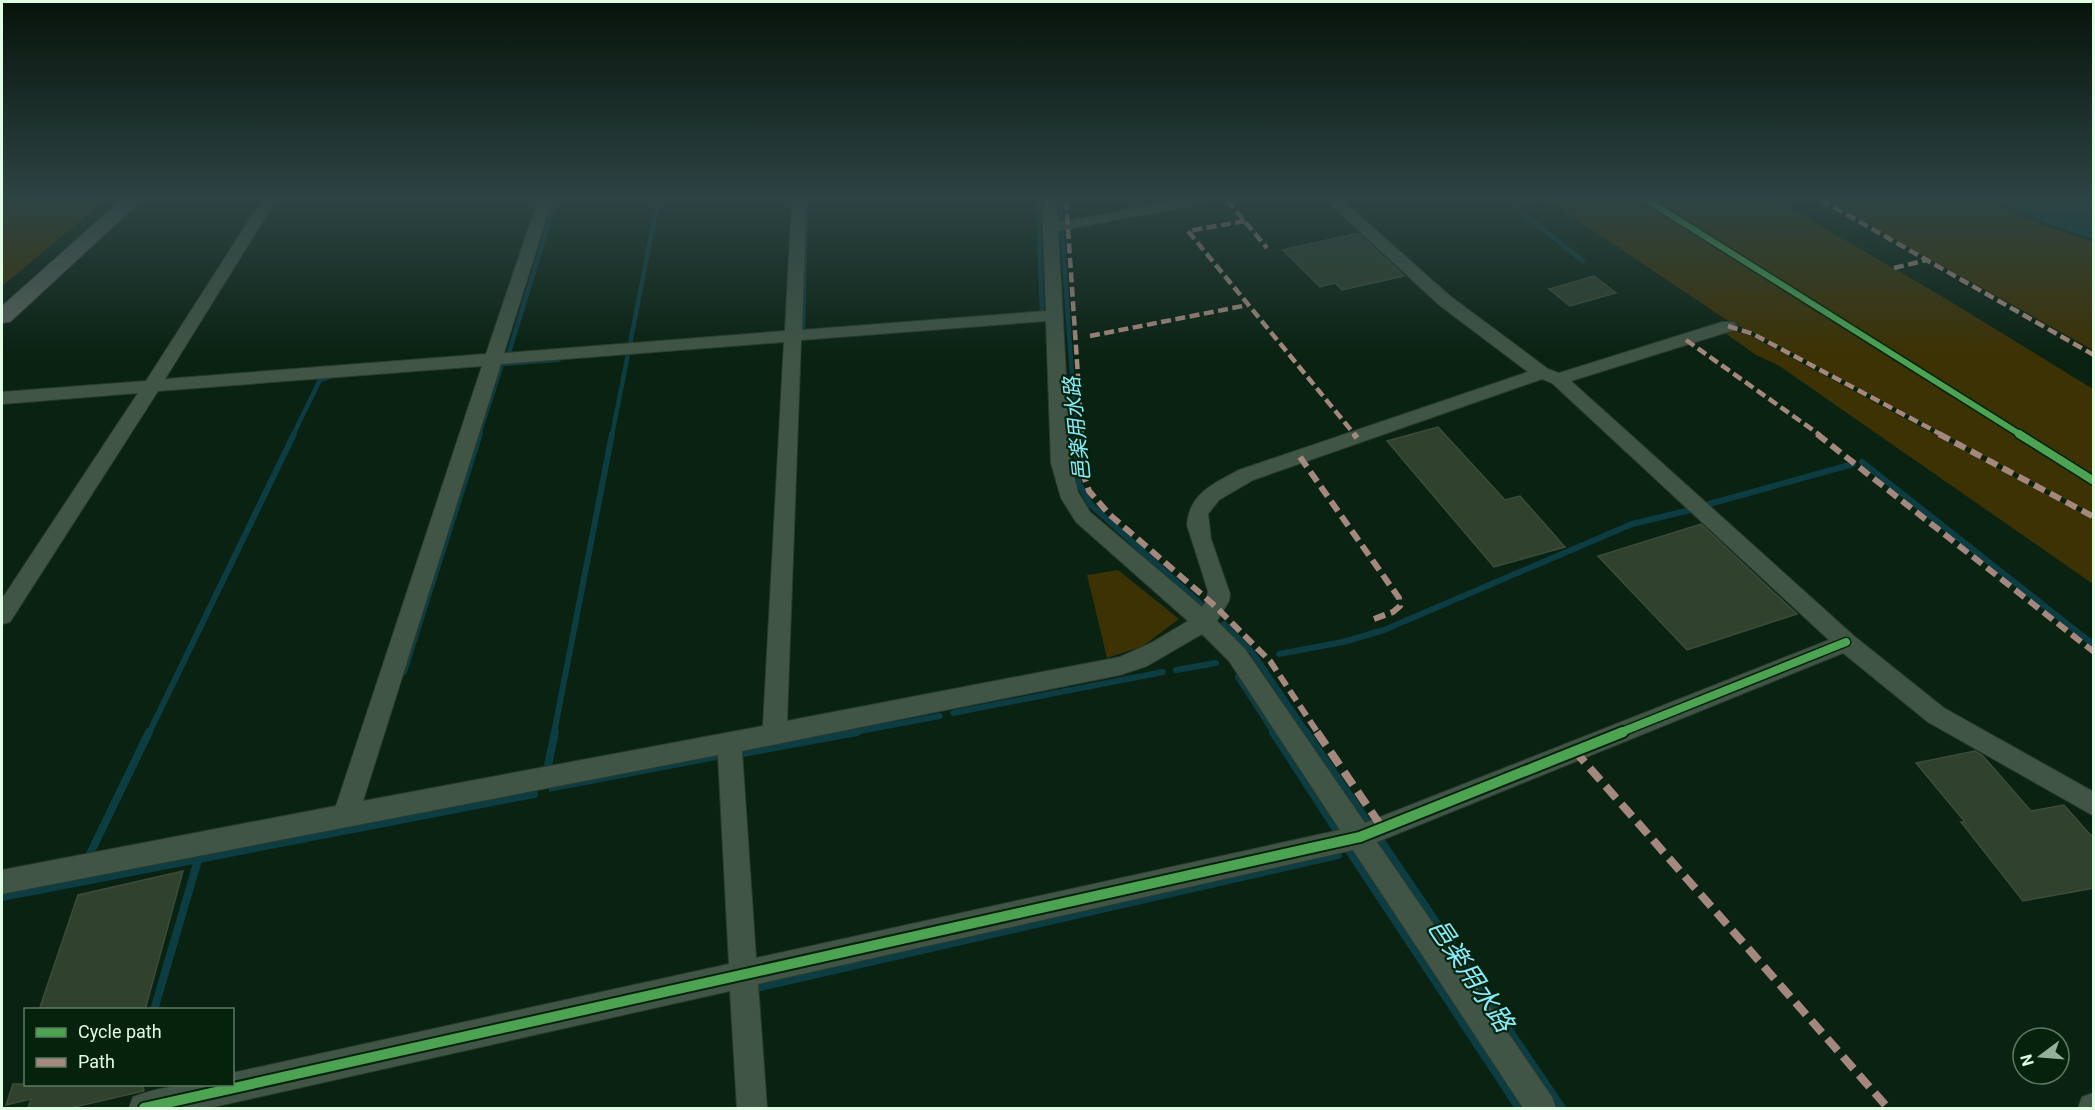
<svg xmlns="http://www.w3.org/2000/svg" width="2095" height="1110" font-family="Roboto,'Noto Sans JP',sans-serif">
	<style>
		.green { fill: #3d3204 }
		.water { fill: #0b3d43 }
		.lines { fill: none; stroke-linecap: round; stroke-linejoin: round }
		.stream-far2 { stroke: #0b3d43; stroke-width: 4.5 }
		.stream-far1 { stroke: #0b3d43; stroke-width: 6 }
		.stream { stroke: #0b3d43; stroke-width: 8 }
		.building { fill: #30412d; stroke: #3c4c3a; stroke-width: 1.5 }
		.minor-casing { stroke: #2a3b2e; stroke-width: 2 }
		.major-casing { stroke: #2a3b2e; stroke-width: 2 }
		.minor { fill: #405545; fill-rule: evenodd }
		.major { fill: #546058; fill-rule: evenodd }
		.quiet-far2 { stroke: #a5887d; stroke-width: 4.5; stroke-dasharray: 10 4.5; stroke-linecap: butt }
		.quiet-far1 { stroke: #a5887d; stroke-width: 6; stroke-dasharray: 12 6; stroke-linecap: butt }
		.quiet { stroke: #a5887d; stroke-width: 8; stroke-dasharray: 16 8; stroke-linecap: butt }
		.cycleway-far2-casing { stroke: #04220c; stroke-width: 9 }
		.cycleway-far1-casing { stroke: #04220c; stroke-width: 11 }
		.cycleway-casing { stroke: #04220c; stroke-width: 14 }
		.cycleway-far2 { stroke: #4ca352; stroke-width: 6 }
		.cycleway-far1 { stroke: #4ca352; stroke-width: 8 }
		.cycleway { stroke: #4ca352; stroke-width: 10 }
		.labels { text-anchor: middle; stroke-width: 4.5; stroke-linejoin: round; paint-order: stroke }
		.water-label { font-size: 21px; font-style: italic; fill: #89ecfc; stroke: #04220c }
		.near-water-label { font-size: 26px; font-style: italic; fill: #89ecfc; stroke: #04220c }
	</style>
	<rect width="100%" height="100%" fill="#0a2212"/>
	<path class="green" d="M 2,200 L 106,200 L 2,286 Z
		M 1540,200 L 1641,200 L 2093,484 L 2093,514 L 1755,333 L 1731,323 L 1552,203 Z
		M 1651,200 L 1776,200 L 1943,297 L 2093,389 L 2093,478 Z
		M 1824,200 L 1986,200 L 2043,225 L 2093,242 L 2093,350 Z
		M 1732,330 L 1751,336 L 2093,519 L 2093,584 L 1778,365 L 1756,355 L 1725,333 Z
		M 1118,570 L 1179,619 L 1143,646 L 1107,658 L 1087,575 Z"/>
	<path class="water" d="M 1995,200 L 2093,200 L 2093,239 L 2048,224 Z
		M 717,754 L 717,760 L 549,792 L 549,788 Z"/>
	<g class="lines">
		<path class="stream-far2" d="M 1038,200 L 1042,312
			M 1060,200 L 1076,435
			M 1514,206 L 1528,203 L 1525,200
			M 1521,212 L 1583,261
			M 803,329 L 806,200
			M 630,344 L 658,200
			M 509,352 L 556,200
			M 293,435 L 320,380 L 329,377
			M 479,435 L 502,364 L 558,360
			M 612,435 L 628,354"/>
		<path class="stream-far1" d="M 1076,434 L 1079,484 L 1090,504 L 1203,606
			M 1862,462 L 2094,645
			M 1709,504 L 1853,464
			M 1224,624 L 1252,652 L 1307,733
			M 1279,654 L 1343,642 L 1384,630 L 1632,524 L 1690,510
			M 1176,670 L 1216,663
			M 404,672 L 480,434
			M 1238,677 L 1274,733
			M 953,713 L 1163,672
			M 149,733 L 294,434
			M 554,733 L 612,434
			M 849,733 L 940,716"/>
		<path class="stream" d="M 1273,732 L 1341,837
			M 1306,732 L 1367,821
			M 743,753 L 857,732
			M 548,765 L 555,732
			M 1381,841 L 1562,1108
			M 1346,846 L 1519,1108
			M 88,858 L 149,732
			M 2,897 L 534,794
			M 761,987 L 1338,855
			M 154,1010 L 198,860"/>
	</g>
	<path class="building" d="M 1358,233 L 1404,276 L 1342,290 L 1335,283 L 1320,287 L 1283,250 Z
		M 1594,276 L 1616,293 L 1570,306 L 1549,289 Z
		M 1438,427 L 1505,500 L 1520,496 L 1565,547 L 1494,567 L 1387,441 Z
		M 1701,524 L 1769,588 L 1797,614 L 1687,650 L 1598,556 Z
		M 1975,751 L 1983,756 L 2031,811 L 2064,805 L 2094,839 L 2094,888 L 2023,901 L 1961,822 L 1965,822 L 1916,763 Z
		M 183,871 L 145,1010 L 39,1010 L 78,895 Z
		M 13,1084 L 143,1084 L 144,1091 L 70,1108 L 28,1108 L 31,1099 L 6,1105 Z"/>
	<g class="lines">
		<g class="minor-casing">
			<path id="minor" d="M 262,200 L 276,200 L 165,379 L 486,354 L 538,200 L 552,200 L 504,353 L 785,331 L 792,200 L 806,200 L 802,330 L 1046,311 L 1042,200 L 1056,200 L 1058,221 L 1068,221 L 1178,200 L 1207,200 L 1200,204 L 1058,231 L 1071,463 L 1078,492 L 1090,512 L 1202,607 L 1207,600 L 1208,591 L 1187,525 C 1189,494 1214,483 1239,470 L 1528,372 L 1438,304 L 1326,200 L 1342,200 L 1450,296 L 1548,369 L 1559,373 L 1722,322 L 1734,322 L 1737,326 L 1734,330 L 1571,381 L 1854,636 L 1944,708 L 2094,792 L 2094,816 L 1928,722 L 1843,653 L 1377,842 L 1552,1097 L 1556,1108 L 1523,1108 L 1353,850 L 758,984 L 767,1108 L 737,1108 L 730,991 L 209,1108 L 129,1108 L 133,1097 C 165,1084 198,1084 232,1084 L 232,1073 L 729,964 L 718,755 L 2,894 L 2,870 L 336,806 L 482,366 L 158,391 L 10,622 L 2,624 L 2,599 L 138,393 L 2,404 L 2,392 L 146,381 ZM 1046,321 L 1051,463 L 1061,498 L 1076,522 L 1188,621 L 1151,643 L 1120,657 L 787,721 L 801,340 ZM 784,342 L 763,726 L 363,801 L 501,364 ZM 1542,379 L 1552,383 L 1829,640 L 1365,823 L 1245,649 L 1217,621 L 1229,601 L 1230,594 L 1211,539 L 1208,514 L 1219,500 L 1253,480 ZM 1202,634 L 1229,661 L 1340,830 L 756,958 L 742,751 L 1120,675 L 1147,666 Z
				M 2093,1093 L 2094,1108 L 2078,1108 L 2082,1097 Z"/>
		</g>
		<g class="major-casing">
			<path id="major" d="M 121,200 L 142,200 L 10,322 L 2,323 L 2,306 Z"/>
		</g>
		<use href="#minor" class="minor"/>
		<use href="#major" class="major"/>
		<path class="quiet-far2" d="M 1066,200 L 1082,435
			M 1227,200 L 1267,248
			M 1821,200 L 2094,355
			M 1245,221 L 1188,231 L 1355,435
			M 1894,268 L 1927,260
			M 1728,326 L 1753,334 L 1942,435
			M 1090,336 L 1248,305
			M 1686,340 L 1820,435"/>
		<path class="quiet-far1" d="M 1082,434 L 1085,479 L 1089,491 L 1109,514 L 1215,606 L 1270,661 L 1318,733
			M 1354,434 L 1357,438
			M 1817,434 L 2094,652
			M 1939,434 L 2094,517
			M 1300,457 L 1399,598 L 1400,606 L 1393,612 L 1374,619"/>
		<path class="quiet" d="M 1317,732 L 1383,829
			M 1574,750 L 1888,1108"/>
		<g class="cycleway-far2-casing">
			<path id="cycleway-far2" d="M 1647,200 L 2021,435"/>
		</g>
		<g class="cycleway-far1-casing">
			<path id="cycleway-far1" d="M 2019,434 L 2094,481
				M 1619,733 L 1846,642"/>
		</g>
		<g class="cycleway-casing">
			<path id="cycleway" d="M 144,1108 L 1360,837 L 1623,732"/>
		</g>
		<use href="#cycleway-far2" class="cycleway-far2"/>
		<use href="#cycleway-far1" class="cycleway-far1"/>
		<use href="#cycleway" class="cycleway"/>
	</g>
	<linearGradient id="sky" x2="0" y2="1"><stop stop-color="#06130a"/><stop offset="0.56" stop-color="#2d4444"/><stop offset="1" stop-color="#2d4444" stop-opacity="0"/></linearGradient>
	<rect width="2095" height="355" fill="url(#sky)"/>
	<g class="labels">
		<g class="water-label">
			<text transform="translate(1077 429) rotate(-96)" y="7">邑楽用水路</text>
		</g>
		<g class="near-water-label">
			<text transform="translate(1471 975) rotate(56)" y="9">邑楽用水路</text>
		</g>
	</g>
	<rect width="2095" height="1110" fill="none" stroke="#dffde3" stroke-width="6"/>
	<rect x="24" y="1008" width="210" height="78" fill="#04220c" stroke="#5c7a62" stroke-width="1.5"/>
	<rect x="36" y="1028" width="30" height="9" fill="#4ca352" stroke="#5c7a62" stroke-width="1.5"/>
	<text x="78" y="1038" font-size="18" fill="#dffde3">Cycle path</text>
	<rect x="36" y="1058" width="30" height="9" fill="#a5887d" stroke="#5c7a62" stroke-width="1.5"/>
	<text x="78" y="1068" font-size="18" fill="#dffde3">Path</text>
	<g transform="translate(2041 1056) rotate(254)"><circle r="28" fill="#04220c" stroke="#5c7a62" stroke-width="1.5"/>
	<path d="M0-4.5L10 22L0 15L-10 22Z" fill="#94b09a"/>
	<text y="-9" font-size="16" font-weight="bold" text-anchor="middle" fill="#dffde3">N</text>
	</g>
</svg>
